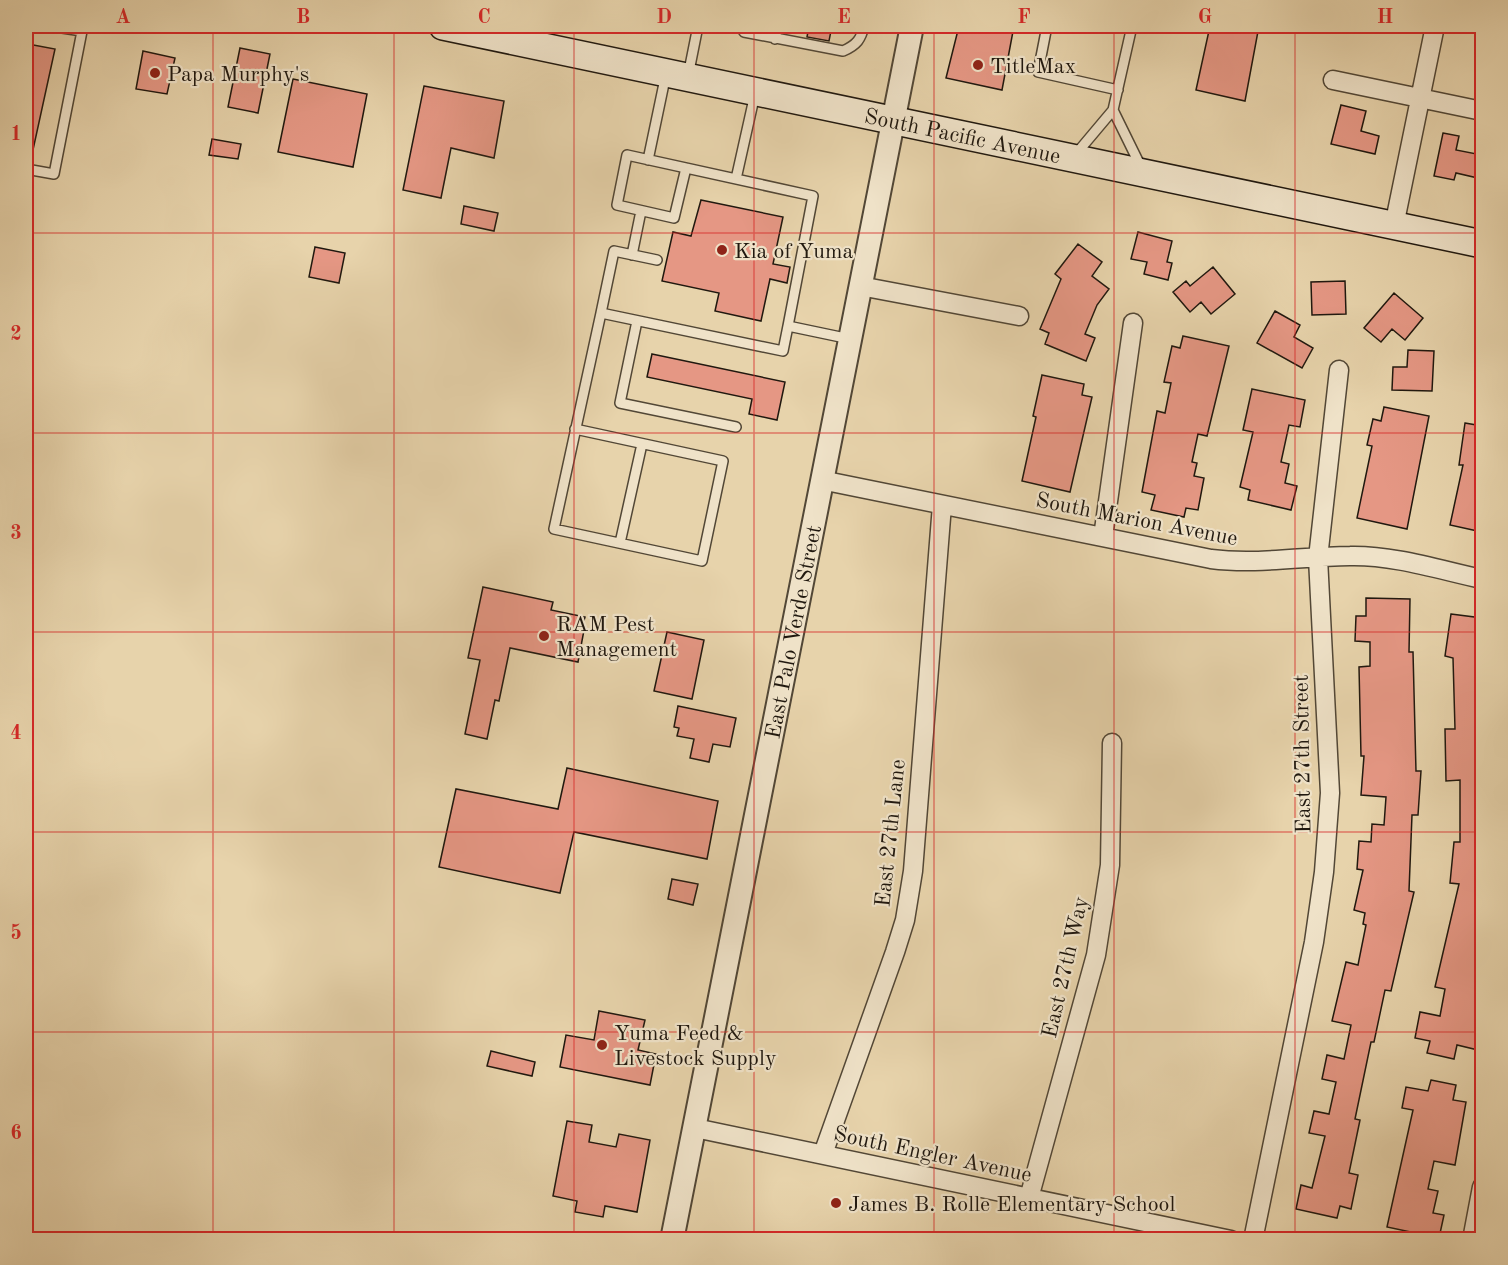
<svg xmlns="http://www.w3.org/2000/svg" width="1508" height="1265" font-family="'Old Standard TT',serif">
	<style>
		.building { fill: #e59784; stroke: #20180f; stroke-width: 1.5 }
		.lines { fill: none; stroke-linecap: round; stroke-linejoin: round }
		.service-casing { stroke: #524736; stroke-width: 12 }
		.minor-casing { stroke: #524736; stroke-width: 21 }
		.tertiary-casing { stroke: #524736; stroke-width: 26 }
		.secondary-casing { stroke: #20180f; stroke-width: 30 }
		.service { stroke: #efe2c8; stroke-width: 9 }
		.minor { stroke: #efe2c8; stroke-width: 18 }
		.tertiary { stroke: #efe2c8; stroke-width: 22 }
		.secondary { stroke: #efe2c8; stroke-width: 27 }
		.grid { fill: none; stroke: #d62828; stroke-width: 1.5; stroke-opacity: 0.55 }
		.poi-dot { fill: #8f2418; stroke: #efe2c8; stroke-width: 2 }
		.labels { text-anchor: middle; stroke-width: 4.5; stroke-linejoin: round; paint-order: stroke }
		.poi-label { font-size: 22px; fill: #20180f; stroke: #efe2c8; text-anchor: start }
		.street-label { font-size: 22px; fill: #20180f; stroke: #efe2c8 }
		.neatline { fill: none; stroke: #d62828; stroke-width: 2 }
		.grid-label { font-size: 20px; text-anchor: middle; font-weight: bold; fill: #d62828 }
	</style>
	<rect width="100%" height="100%" fill="#e7d3ab"/>
	<filter id="stains"><feTurbulence type="fractalNoise" baseFrequency=".00333" numOctaves="4"/><feColorMatrix values="0 0 0 0 .2 0 0 0 0 .09 0 0 0 0 .02 0 0 0 .5 -.17"/></filter>
	<radialGradient id="worn" r=".72"><stop offset=".6" stop-color="#630" stop-opacity="0"/><stop offset="1" stop-color="#630" stop-opacity=".3"/></radialGradient>
	<path class="building" d="M 809,26 L 832,26 L 829,41 L 807,37 Z
		M 959,26 L 1014,26 L 1002,90 L 946,78 Z
		M 1210,26 L 1259,26 L 1245,101 L 1196,90 Z
		M 28,44 L 55,49 L 31,159 L 26,159 L 26,55 Z
		M 240,48 L 270,54 L 258,113 L 228,107 Z
		M 143,51 L 175,58 L 167,94 L 136,89 Z
		M 293,79 L 367,94 L 353,167 L 278,152 Z
		M 424,86 L 504,101 L 494,158 L 451,148 L 441,198 L 403,190 Z
		M 1341,105 L 1366,111 L 1361,131 L 1379,136 L 1375,154 L 1331,144 Z
		M 1443,133 L 1459,136 L 1456,150 L 1482,155 L 1482,179 L 1456,173 L 1454,180 L 1434,176 Z
		M 212,139 L 241,144 L 238,159 L 209,155 Z
		M 701,200 L 783,217 L 773,264 L 790,267 L 787,283 L 770,279 L 761,321 L 715,311 L 719,293 L 662,281 L 673,232 L 691,236 Z
		M 464,206 L 498,213 L 494,231 L 461,224 Z
		M 1138,232 L 1172,241 L 1167,262 L 1172,263 L 1168,280 L 1144,274 L 1147,262 L 1131,259 Z
		M 1078,244 L 1102,262 L 1092,276 L 1109,289 L 1097,305 L 1085,334 L 1095,338 L 1086,361 L 1045,344 L 1049,333 L 1040,329 L 1061,279 L 1055,274 Z
		M 315,247 L 345,253 L 339,283 L 309,277 Z
		M 1213,267 L 1235,294 L 1211,314 L 1201,302 L 1190,312 L 1173,292 L 1186,281 L 1190,286 Z
		M 1345,281 L 1346,314 L 1312,315 L 1311,282 Z
		M 1394,293 L 1423,318 L 1405,340 L 1392,329 L 1381,342 L 1364,328 Z
		M 1275,311 L 1300,325 L 1294,337 L 1313,348 L 1302,368 L 1257,343 Z
		M 1183,336 L 1229,346 L 1207,436 L 1198,434 L 1192,462 L 1197,463 L 1194,476 L 1204,478 L 1198,510 L 1186,508 L 1184,517 L 1151,510 L 1155,495 L 1142,492 L 1157,411 L 1165,413 L 1171,383 L 1164,382 L 1172,346 L 1180,348 Z
		M 1408,350 L 1434,351 L 1432,391 L 1392,390 L 1393,367 L 1407,367 Z
		M 652,354 L 785,382 L 777,420 L 749,414 L 752,399 L 647,377 Z
		M 1042,375 L 1084,384 L 1082,395 L 1092,397 L 1070,492 L 1022,481 L 1036,417 L 1033,416 Z
		M 1252,389 L 1305,400 L 1300,427 L 1289,425 L 1281,462 L 1289,464 L 1285,483 L 1297,486 L 1291,510 L 1248,500 L 1250,490 L 1240,487 L 1253,432 L 1243,430 Z
		M 1384,407 L 1429,416 L 1407,529 L 1357,518 L 1372,446 L 1367,445 L 1373,419 L 1381,421 Z
		M 1465,423 L 1482,426 L 1482,532 L 1450,525 L 1463,465 L 1459,465 Z
		M 483,587 L 553,602 L 551,610 L 585,617 L 583,624 L 585,625 L 578,662 L 510,648 L 499,701 L 495,700 L 487,739 L 465,734 L 480,660 L 468,658 Z
		M 1366,598 L 1410,599 L 1409,652 L 1413,652 L 1416,771 L 1421,771 L 1418,815 L 1412,815 L 1409,891 L 1414,892 L 1391,991 L 1385,990 L 1374,1042 L 1371,1042 L 1355,1119 L 1360,1120 L 1349,1173 L 1358,1175 L 1351,1209 L 1340,1206 L 1337,1218 L 1296,1209 L 1301,1185 L 1312,1188 L 1325,1136 L 1309,1133 L 1314,1111 L 1329,1114 L 1336,1082 L 1322,1079 L 1327,1055 L 1344,1059 L 1351,1025 L 1332,1021 L 1346,962 L 1358,965 L 1366,925 L 1363,924 L 1365,913 L 1354,910 L 1363,870 L 1357,869 L 1359,841 L 1371,842 L 1372,824 L 1384,825 L 1386,797 L 1361,795 L 1364,756 L 1361,756 L 1359,667 L 1370,666 L 1370,642 L 1355,641 L 1356,616 L 1366,616 Z
		M 1451,614 L 1482,618 L 1482,971 L 1480,982 L 1482,983 L 1482,1028 L 1478,1050 L 1457,1045 L 1454,1059 L 1427,1053 L 1430,1041 L 1415,1038 L 1420,1012 L 1440,1016 L 1445,989 L 1435,987 L 1459,884 L 1450,883 L 1454,842 L 1460,842 L 1460,780 L 1446,781 L 1445,729 L 1455,729 L 1453,658 L 1445,656 Z
		M 667,632 L 704,640 L 692,699 L 654,691 Z
		M 678,706 L 736,718 L 730,747 L 713,744 L 709,762 L 690,758 L 694,739 L 677,736 L 679,728 L 674,727 Z
		M 567,768 L 718,801 L 707,859 L 574,832 L 560,893 L 439,867 L 456,789 L 558,809 Z
		M 672,879 L 698,884 L 693,905 L 668,899 Z
		M 599,1011 L 645,1020 L 638,1050 L 656,1054 L 650,1085 L 560,1067 L 566,1035 L 594,1040 Z
		M 491,1051 L 535,1062 L 532,1076 L 487,1066 Z
		M 1431,1080 L 1456,1085 L 1453,1100 L 1466,1102 L 1455,1165 L 1434,1161 L 1428,1189 L 1438,1191 L 1433,1213 L 1444,1215 L 1439,1238 L 1387,1227 L 1413,1110 L 1402,1108 L 1406,1087 L 1428,1091 Z
		M 567,1121 L 592,1125 L 589,1142 L 616,1147 L 619,1134 L 650,1140 L 637,1212 L 605,1206 L 603,1217 L 575,1212 L 577,1201 L 553,1196 Z"/>
	<g class="lines">
		<g class="service-casing">
			<path id="service" d="M 49,26 L 82,31
				M 740,26 L 744,32 L 843,51 C 857,45 861,39 864,26
				M 1047,26 L 1038,72 L 1118,90
				M 775,39 L 778,26
				M 688,76 L 698,26
				M 1113,110 L 1141,167
				M 1076,154 L 1113,110 L 1132,26
				M 648,160 L 666,74
				M 686,168 L 674,218 L 617,205 L 627,155 L 813,196 L 788,326
				M 26,169 L 54,174 L 83,26
				M 736,179 L 755,94
				M 632,255 L 641,211
				M 657,260 L 614,251 L 601,313 L 783,351 L 788,326 L 850,339
				M 637,321 L 620,403 L 736,427
				M 575,429 L 723,461 L 702,561 L 554,529 L 601,313
				M 620,543 L 642,444"/>
		</g>
		<g class="minor-casing">
			<path id="minor" d="M 1333,80 L 1482,111
				M 1394,226 L 1435,26
				M 860,286 L 1019,316
				M 821,480 L 1211,559 C 1258,565 1303,556 1350,556 C 1394,555 1440,570 1482,579
				M 1103,537 L 1133,323
				M 695,1128 L 1231,1240
				M 823,1154 L 895,952 L 905,920 L 913,871 L 942,505
				M 1029,1198 L 1096,955 L 1110,865 L 1112,743
				M 1253,1240 L 1314,942 L 1324,872 L 1330,793 L 1318,558 L 1339,370
				M 1472,1240 L 1482,1187"/>
		</g>
		<g class="tertiary-casing">
			<g id="tertiary">
				<path id="s1" d="M 672,1240 L 912,26"/>
			</g>
		</g>
		<g class="secondary-casing">
			<g id="secondary">
				<path id="s2" d="M 443,26 L 1482,244"/>
			</g>
		</g>
		<use href="#service" class="service"/>
		<use href="#minor" class="minor"/>
		<use href="#tertiary" class="tertiary"/>
		<use href="#secondary" class="secondary"/>
	</g>
	<path class="grid" d="M 213,26 L 213,1240M 394,26 L 394,1240M 574,26 L 574,1240M 754,26 L 754,1240M 934,26 L 934,1240M 1114,26 L 1114,1240M 1295,26 L 1295,1240M 26,233 L 1482,233M 26,433 L 1482,433M 26,632 L 1482,632M 26,832 L 1482,832M 26,1032 L 1482,1032"/>
	<g class="poi-dot">
		<circle cx="978" cy="65" r="6"/>
		<circle cx="155" cy="73" r="6"/>
		<circle cx="722" cy="250" r="6"/>
		<circle cx="544" cy="636" r="6"/>
		<circle cx="602" cy="1045" r="6"/>
		<circle cx="836" cy="1203" r="6"/>
	</g>
	<g class="labels">
		<g class="poi-label">
			<text x="990" y="73">TitleMax</text>
			<text x="167" y="81">Papa Murphy's</text>
			<text x="734" y="258">Kia of Yuma</text>
			<text x="556" y="631">RAM Pest<tspan x="556" dy="25">Management</tspan></text>
			<text x="614" y="1040">Yuma Feed &amp;<tspan x="614" dy="25">Livestock Supply</tspan></text>
			<text x="848" y="1211">James B. Rolle Elementary School</text>
		</g>
		<g class="street-label">
			<text dy="8" stroke="none"><textPath href="#s2" startOffset="531">South Pacific Avenue</textPath></text>
			<text transform="translate(1137 518) rotate(11)" y="8">South Marion Avenue</text>
			<text dy="8" stroke="none"><textPath href="#s1" startOffset="620">East Palo Verde Street</textPath></text>
			<text transform="translate(1301 754) rotate(-91)" y="8">East 27th Street</text>
			<text transform="translate(889 833) rotate(-84)" y="8">East 27th Lane</text>
			<text transform="translate(1064 967) rotate(-77)" y="8">East 27th Way</text>
			<text transform="translate(933 1153) rotate(12)" y="8">South Engler Avenue</text>
		</g>
	</g>
	<rect width="1508" height="1265" fill="none" stroke="#e7d3ab" stroke-width="66"/>
	<rect x="33" y="33" width="1442" height="1199" class="neatline"/>
	<g class="grid-label">
		<text x="123" y="23">A</text>
		<text x="303" y="23">B</text>
		<text x="484" y="23">C</text>
		<text x="664" y="23">D</text>
		<text x="844" y="23">E</text>
		<text x="1024" y="23">F</text>
		<text x="1205" y="23">G</text>
		<text x="1385" y="23">H</text>
		<text x="16" y="140">1</text>
		<text x="16" y="340">2</text>
		<text x="16" y="539">3</text>
		<text x="16" y="739">4</text>
		<text x="16" y="939">5</text>
		<text x="16" y="1139">6</text>
	</g>
	<rect width="100%" height="100%" filter="url(#stains)"/>
	<rect width="100%" height="100%" fill="url(#worn)"/>
</svg>
